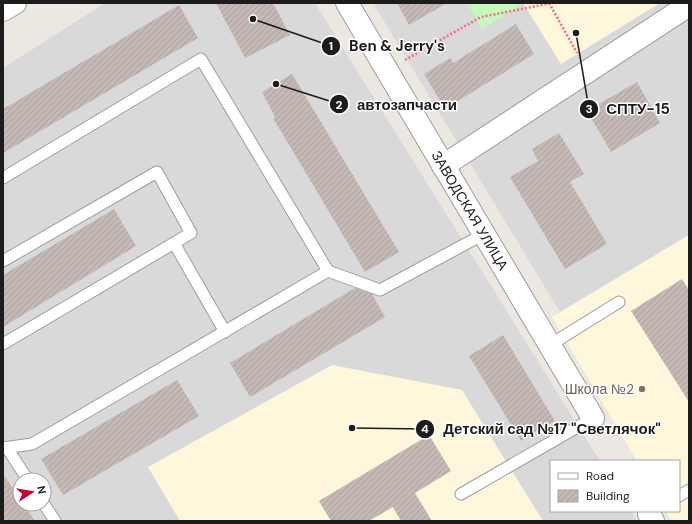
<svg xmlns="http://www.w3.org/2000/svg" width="692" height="524" font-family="'DM Sans',sans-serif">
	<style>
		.residential { fill: #dad9d9; fill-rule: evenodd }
		.education { fill: #fef7db }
		.park { fill: #c6f7bf }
		.building { fill: url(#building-hatch) }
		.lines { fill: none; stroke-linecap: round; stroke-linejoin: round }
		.lane-casing { stroke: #9d9d9d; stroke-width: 13 }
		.street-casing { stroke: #9d9d9d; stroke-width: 24 }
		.path { stroke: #f56c79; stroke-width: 2.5; stroke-dasharray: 2 2; stroke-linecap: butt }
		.lane { stroke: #fff; stroke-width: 11 }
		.street { stroke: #fff; stroke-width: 22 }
		.education-dot { fill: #8d6e63; stroke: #fff; stroke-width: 1.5 }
		.labels { text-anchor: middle; stroke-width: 3; stroke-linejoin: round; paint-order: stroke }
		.street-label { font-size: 14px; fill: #1c1c1c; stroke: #fff }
		.education-label { font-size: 14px; fill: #785e54; stroke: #fff; text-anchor: end }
		.leader { fill: none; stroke: #1c1c1c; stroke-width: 1.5 }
		.callout-dot { fill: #1c1c1c; stroke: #fff; stroke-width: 1.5 }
		.mark-label { font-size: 12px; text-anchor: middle; font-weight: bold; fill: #fff }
		.callout-label { font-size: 15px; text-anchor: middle; font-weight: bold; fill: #1c1c1c; stroke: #fff; stroke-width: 3; stroke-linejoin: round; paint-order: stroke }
	</style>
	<defs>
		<pattern id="building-hatch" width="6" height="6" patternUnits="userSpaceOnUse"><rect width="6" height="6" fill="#c5b9b6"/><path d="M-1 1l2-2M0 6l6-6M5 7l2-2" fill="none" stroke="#a99e9c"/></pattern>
	</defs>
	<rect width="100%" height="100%" fill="#ede7e2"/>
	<path class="residential" d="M 105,3 L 315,3 L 600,461 L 551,461 L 551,511 L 631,511 L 637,521 L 3,521 L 3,68 ZM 20,480 L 44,480 L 44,504 L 20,504 Z
		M 373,3 L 689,3 L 689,235 L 560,312 Z"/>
	<path class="education" d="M 523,3 L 660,3 L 561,64 Z
		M 689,235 L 689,521 L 672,521 L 666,511 L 679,511 L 679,461 L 637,461 L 552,317 Z
		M 332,365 L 462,390 L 543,521 L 180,521 L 148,467 Z"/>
	<path class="park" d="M 467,3 L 524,3 L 482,29 Z"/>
	<path class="building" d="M 216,3 L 273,3 L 290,35 L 245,58 Z
		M 397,3 L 447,3 L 409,25 Z
		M 179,5 L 198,38 L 3,153 L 3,109 Z
		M 516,24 L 534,54 L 445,109 L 424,74 L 450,58 L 453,63 Z
		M 292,74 L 399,252 L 365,272 L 273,118 L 275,117 L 262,92 Z
		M 637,82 L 660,123 L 611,152 L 587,111 Z
		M 559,133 L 584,174 L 570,182 L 607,244 L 565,269 L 510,177 L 538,161 L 532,149 Z
		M 114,209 L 136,246 L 3,327 L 3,275 Z
		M 682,279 L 689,290 L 689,402 L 631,311 Z
		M 355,288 L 372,294 L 385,317 L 250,397 L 230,363 Z
		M 503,335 L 555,421 L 521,441 L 469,356 Z
		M 177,380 L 199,416 L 63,495 L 41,459 Z
		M 429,435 L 451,471 L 415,493 L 432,521 L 401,521 L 393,507 L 369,521 L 331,521 L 319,501 Z
		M 3,474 L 20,499 L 20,504 L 23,504 L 35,521 L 3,521 Z"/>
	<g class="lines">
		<g class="lane-casing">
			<path id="lane" d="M 3,178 L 201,59 L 328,271 L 32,444 L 3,448
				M 174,243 L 225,332
				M 3,261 L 157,172 L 191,233 L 3,344
				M 328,271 L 380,290 L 484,234
				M 550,345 L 619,302
				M 7,448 L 28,480
				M 461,494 L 593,418
				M 679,496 L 689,490
				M 44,504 L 55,521"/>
		</g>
		<g class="street-casing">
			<g id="street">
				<path id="s1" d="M 347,3 L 593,418"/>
				<path d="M 3,10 L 15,3"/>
				<path d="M 443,166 L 689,5"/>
				<path d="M 649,514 L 653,521"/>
			</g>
		</g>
		<path class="path" d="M 549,3 L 577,53
			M 405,60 L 481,17 L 552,3"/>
		<use href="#lane" class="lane"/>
		<use href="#street" class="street"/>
	</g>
	<circle class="education-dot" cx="642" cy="389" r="4"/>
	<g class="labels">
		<g class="street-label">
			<text dy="5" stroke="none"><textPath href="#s1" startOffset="241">ЗАВОДСКАЯ УЛИЦА</textPath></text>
		</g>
		<g class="education-label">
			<text x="634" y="394">Школа №2</text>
		</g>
	</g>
	<path class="leader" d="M253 19L331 46M276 84L339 104M576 33L589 109M352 428L425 429"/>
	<g class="callout-dot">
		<circle cx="253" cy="19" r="4"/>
		<circle cx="276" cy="84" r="4"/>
		<circle cx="576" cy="33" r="4"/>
		<circle cx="352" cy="428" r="4"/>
		<circle cx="331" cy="46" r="10"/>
		<circle cx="339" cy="104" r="10"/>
		<circle cx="589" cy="109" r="10"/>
		<circle cx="425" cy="429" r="10"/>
	</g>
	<g class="mark-label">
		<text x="331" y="50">1</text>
		<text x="339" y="109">2</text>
		<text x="589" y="113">3</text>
		<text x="425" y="433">4</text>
	</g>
	<g class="callout-label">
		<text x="397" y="51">Ben &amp; Jerry's</text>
		<text x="407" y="110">автозапчасти</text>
		<text x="638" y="114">СПТУ-15</text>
		<text x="552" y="434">Детский сад №17 "Светлячок"</text>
	</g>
	<rect width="692" height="524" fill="none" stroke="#1c1c1c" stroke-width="8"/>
	<rect x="550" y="460" width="130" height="52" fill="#ffffff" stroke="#a4a4a4"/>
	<rect x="558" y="473" width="20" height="6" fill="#ffffff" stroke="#a4a4a4"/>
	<text x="586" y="480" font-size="12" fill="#1c1c1c">Road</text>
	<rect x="558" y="490" width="20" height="12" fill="url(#building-hatch)" stroke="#a4a4a4"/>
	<text x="586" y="500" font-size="12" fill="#1c1c1c">Building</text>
	<g transform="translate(32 492) rotate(78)"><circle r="19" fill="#ffffff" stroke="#a4a4a4"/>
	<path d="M0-3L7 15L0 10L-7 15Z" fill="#c2072c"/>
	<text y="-6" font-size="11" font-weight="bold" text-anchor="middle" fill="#1c1c1c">N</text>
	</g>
</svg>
